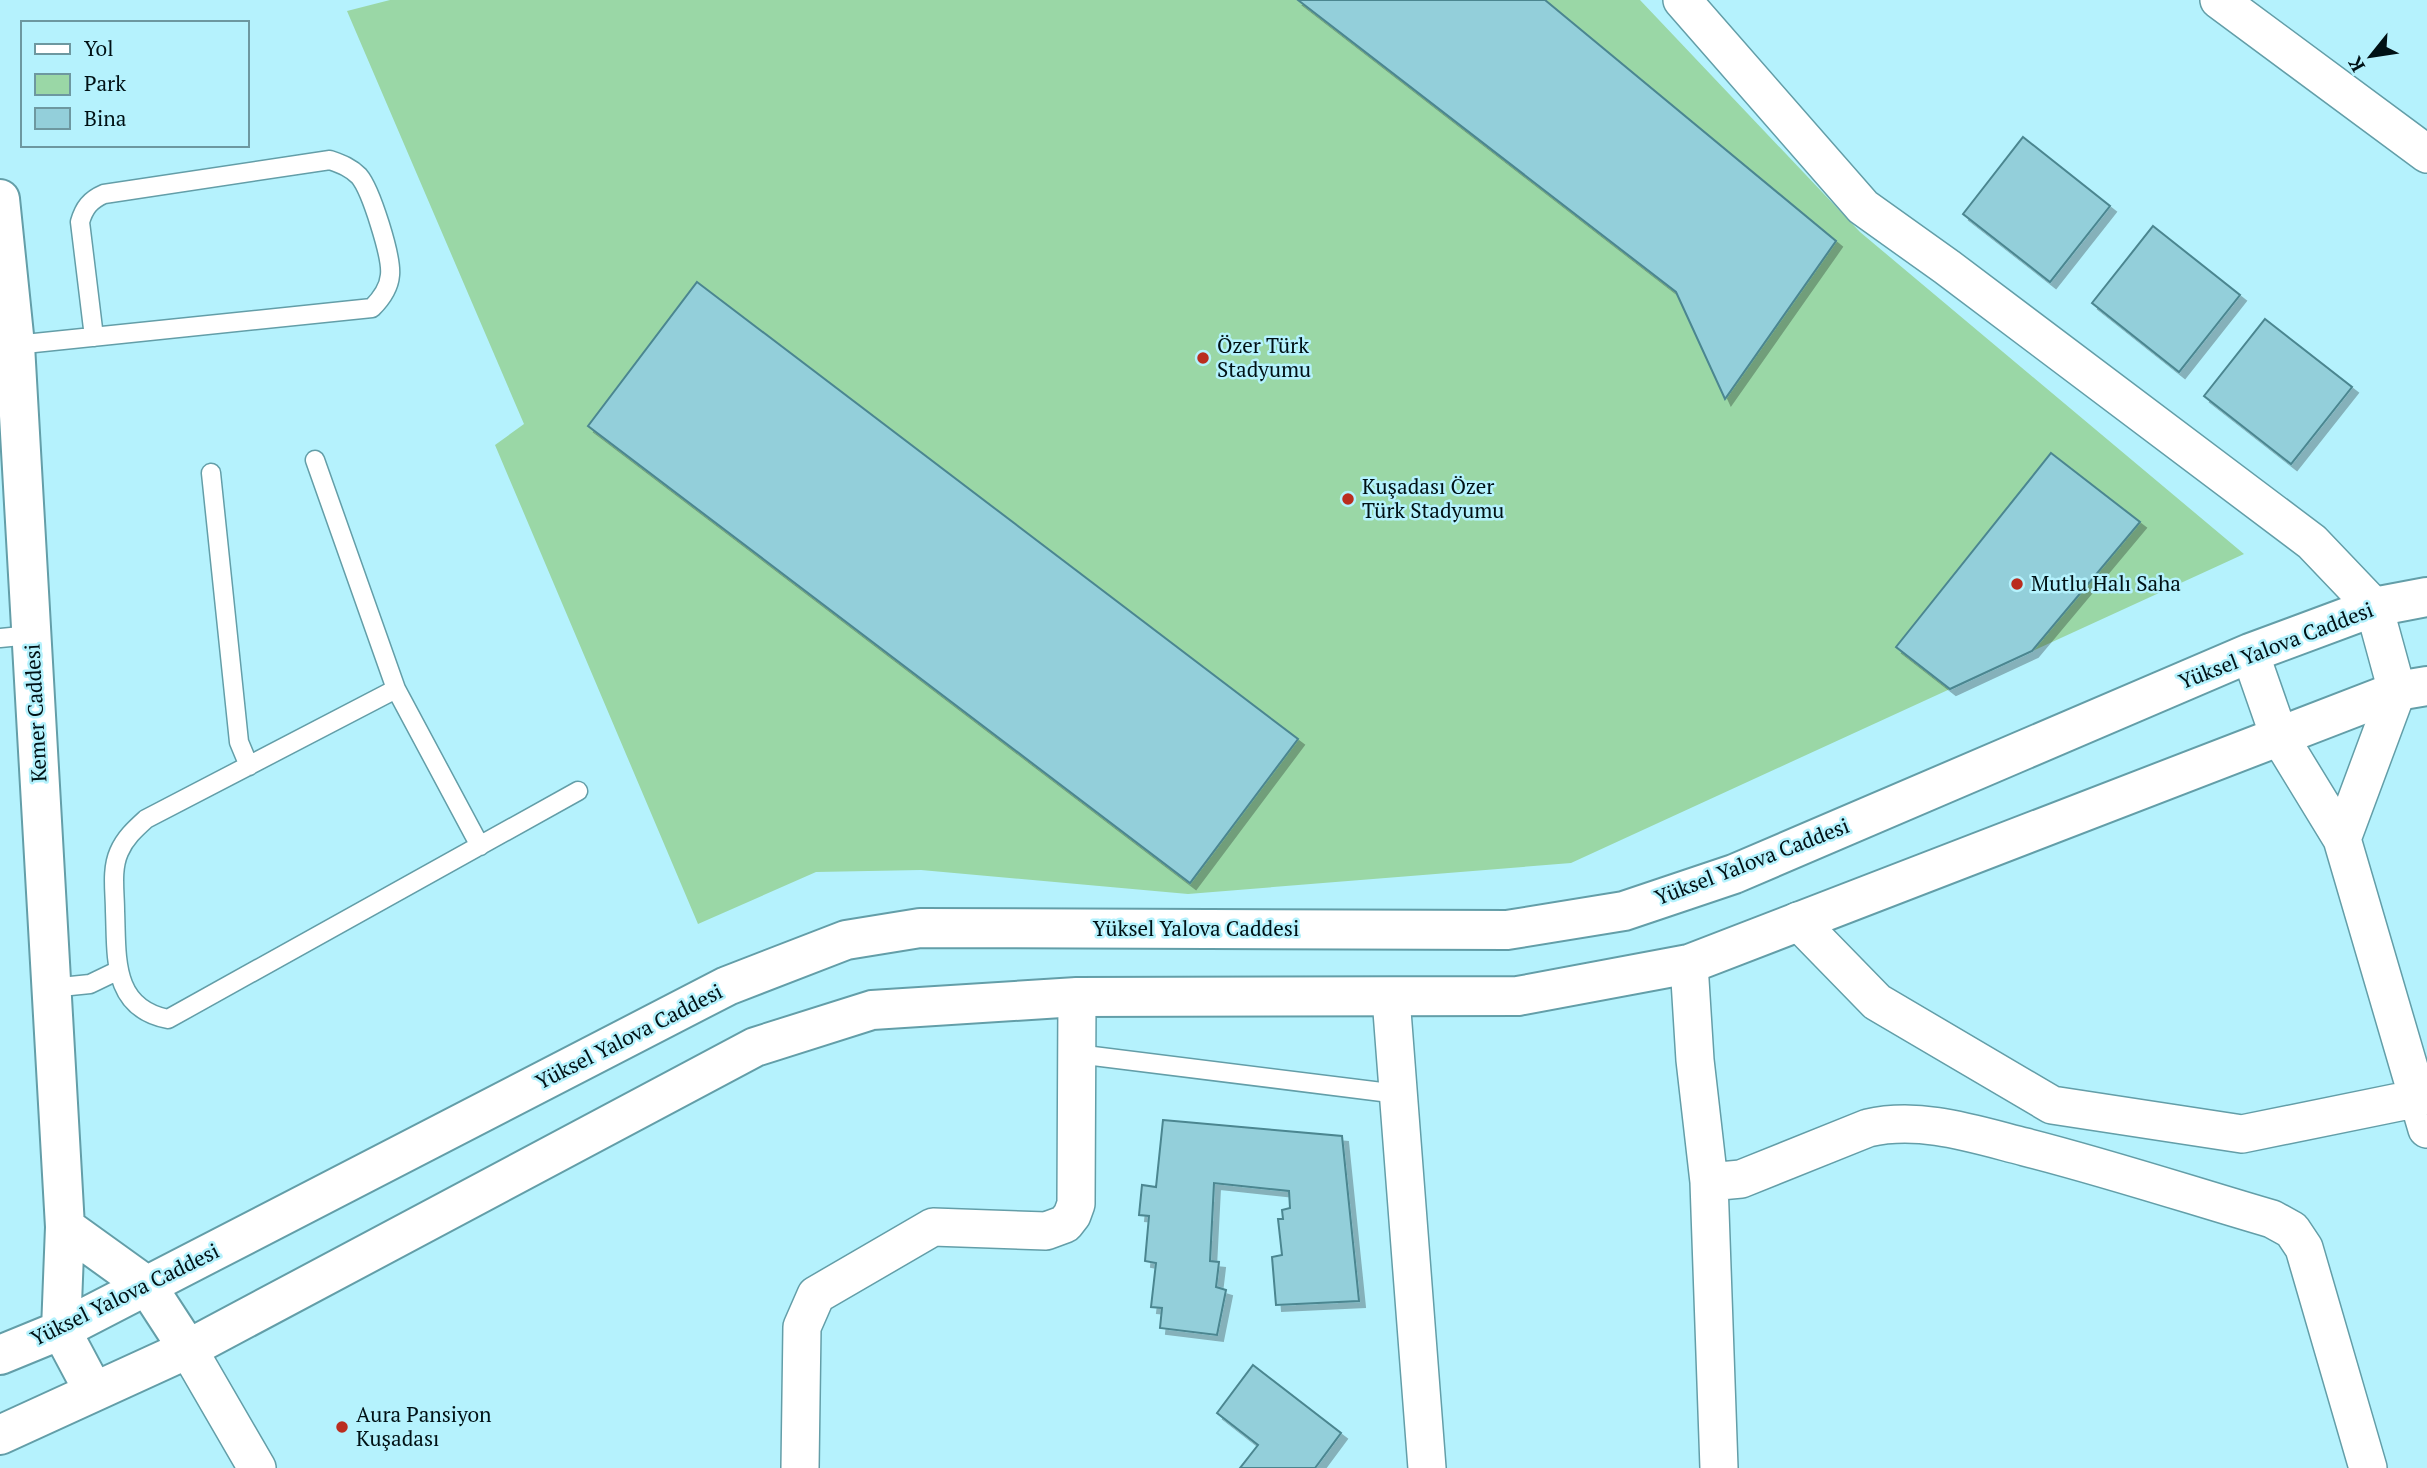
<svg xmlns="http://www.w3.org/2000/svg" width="2427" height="1468" font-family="'PT Serif',serif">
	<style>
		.green { fill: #9ad7a6 }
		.building { fill: #93cfda; stroke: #4b8690; stroke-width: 2; filter: url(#shadow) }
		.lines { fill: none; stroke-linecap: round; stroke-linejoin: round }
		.service-casing { stroke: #639ea8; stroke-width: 21 }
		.minor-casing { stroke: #639ea8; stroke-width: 40 }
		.secondary-casing { stroke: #639ea8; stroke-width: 42 }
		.service { stroke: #fff; stroke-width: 18 }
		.minor { stroke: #fff; stroke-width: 37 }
		.secondary { stroke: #fff; stroke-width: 38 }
		.poi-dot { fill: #ba2d1f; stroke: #b5f2fd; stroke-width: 2.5 }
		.labels { text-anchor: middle; stroke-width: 5; stroke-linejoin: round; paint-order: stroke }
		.poi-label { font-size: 21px; fill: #001115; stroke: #b5f2fd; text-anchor: start }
		.street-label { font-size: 21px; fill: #001115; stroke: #b5f2fd }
	</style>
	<defs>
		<filter id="shadow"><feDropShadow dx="6" dy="6" stdDeviation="0" flood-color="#0004"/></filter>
	</defs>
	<rect width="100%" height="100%" fill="#b5f2fd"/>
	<path class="green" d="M 390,0 L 1640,0 L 1860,232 L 2244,554 L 1571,863 L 1188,894 L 921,870 L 816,872 L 698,924 L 495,445 L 524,424 L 347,11 Z"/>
	<path class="building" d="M 1298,0 L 1545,0 L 1836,241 L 1725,399 L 1676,292 Z
		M 2023,137 L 2110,206 L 2050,282 L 1963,214 Z
		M 2153,226 L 2240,295 L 2179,372 L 2092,303 Z
		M 697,282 L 1298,739 L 1190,883 L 588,426 Z
		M 2265,319 L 2352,387 L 2291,464 L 2204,396 Z
		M 2051,453 L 2140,522 L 2032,651 L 1950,689 L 1896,647 Z
		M 1163,1120 L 1342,1136 L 1359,1301 L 1276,1305 L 1272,1257 L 1282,1255 L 1278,1219 L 1283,1219 L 1282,1210 L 1290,1208 L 1289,1191 L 1214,1183 L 1210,1261 L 1219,1262 L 1216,1287 L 1226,1290 L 1217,1335 L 1160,1328 L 1162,1308 L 1151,1307 L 1156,1263 L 1145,1261 L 1149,1216 L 1139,1215 L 1142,1185 L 1156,1187 Z
		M 1253,1365 L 1341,1433 L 1315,1468 L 1240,1468 L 1258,1445 L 1217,1413 Z"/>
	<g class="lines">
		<g class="service-casing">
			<path id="service" d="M 15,345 L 372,308 C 381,299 389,288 390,275 C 392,257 371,190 359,176 C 350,167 341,164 330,160 L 104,194 C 90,200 84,208 80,222 L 94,337
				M 315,460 L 396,689 L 480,846
				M 211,473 L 239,742 L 249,766
				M 0,638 L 31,635
				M 396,689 L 146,819 C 135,829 125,838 119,852 C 111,870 115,892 115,911 C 117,956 111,1008 168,1019 L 578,791
				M 51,988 L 90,984 L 117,971
				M 1077,1054 L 1398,1094"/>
		</g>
		<g class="minor-casing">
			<path id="minor" d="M 1682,0 L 1863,207 L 1947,267 L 2312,542 L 2374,607 L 2397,691 L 2342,839
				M 2219,0 L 2427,154
				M 2250,653 L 2279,736 L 2342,839 L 2427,1129
				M 1798,921 L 1877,1002 L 2052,1105 L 2242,1134 L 2419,1098
				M 1689,964 L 1695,1060 L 1709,1182 L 1719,1468
				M 1391,998 L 1427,1468
				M 1709,1182 L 1741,1179 L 1868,1128 C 1921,1116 1974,1134 2025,1147 C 2108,1168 2190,1195 2272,1219 L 2292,1230 L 2304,1248 L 2368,1468
				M 188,1349 L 257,1468
				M 800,1468 L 802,1327 L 816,1295 L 933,1227 L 1046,1231 L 1065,1224 L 1072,1215 L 1076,1204 L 1077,997"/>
		</g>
		<g class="secondary-casing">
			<path id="secondary" d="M 0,199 L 15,345 L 65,1227 L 61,1330 L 94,1392
				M 65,1227 L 147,1286 L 188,1349
				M 0,1355 L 61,1330 L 727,986 L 846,940 L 920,928 L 1507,930 L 1624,911 L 1734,874 L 2250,653 L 2374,607 L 2427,597
				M 0,1435 L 188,1349 L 755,1047 L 872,1010 L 1077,997 L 1518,996 L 1689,964 L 2397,691 L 2427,686"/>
		</g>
		<use href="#service" class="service"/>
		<use href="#minor" class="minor"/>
		<use href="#secondary" class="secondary"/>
	</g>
	<g class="poi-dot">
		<circle cx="1203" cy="358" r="7"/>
		<circle cx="1348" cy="499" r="7"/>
		<circle cx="2017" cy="584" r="7"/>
		<circle cx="342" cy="1427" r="7"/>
	</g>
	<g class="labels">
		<g class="poi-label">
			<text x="1217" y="353">Özer Türk<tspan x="1217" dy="24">Stadyumu</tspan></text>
			<text x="1362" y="494">Kuşadası Özer<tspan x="1362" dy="24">Türk Stadyumu</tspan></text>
			<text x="2031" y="591">Mutlu Halı Saha</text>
			<text x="356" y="1422">Aura Pansiyon<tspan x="356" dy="24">Kuşadası</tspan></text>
		</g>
		<g class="street-label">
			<text transform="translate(2276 646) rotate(-21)" y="7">Yüksel Yalova Caddesi</text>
			<text transform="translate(36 713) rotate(-93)" y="7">Kemer Caddesi</text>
			<text transform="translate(1752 862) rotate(-21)" y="7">Yüksel Yalova Caddesi</text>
			<text x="1196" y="936">Yüksel Yalova Caddesi</text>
			<text transform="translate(629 1037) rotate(-27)" y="7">Yüksel Yalova Caddesi</text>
			<text transform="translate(125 1295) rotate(-26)" y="7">Yüksel Yalova Caddesi</text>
		</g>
	</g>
	<rect x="21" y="21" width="228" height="126" fill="#b5f2fd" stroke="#6d98a0" stroke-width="2"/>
	<rect x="35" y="44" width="35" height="10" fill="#ffffff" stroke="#6d98a0" stroke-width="2"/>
	<text x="84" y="56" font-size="21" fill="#001115">Yol</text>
	<rect x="35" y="74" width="35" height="21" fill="#9ad7a6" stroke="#6d98a0" stroke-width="2"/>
	<text x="84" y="91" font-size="21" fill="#001115">Park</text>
	<rect x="35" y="108" width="35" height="21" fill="#93cfda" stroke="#6d98a0" stroke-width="2"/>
	<text x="84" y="126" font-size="21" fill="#001115">Bina</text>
	<g transform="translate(2371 56) rotate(240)" stroke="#b5f2fd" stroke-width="5" paint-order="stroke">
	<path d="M0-5L12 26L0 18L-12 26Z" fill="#001115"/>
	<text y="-10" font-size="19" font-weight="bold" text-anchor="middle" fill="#001115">K</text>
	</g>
</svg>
